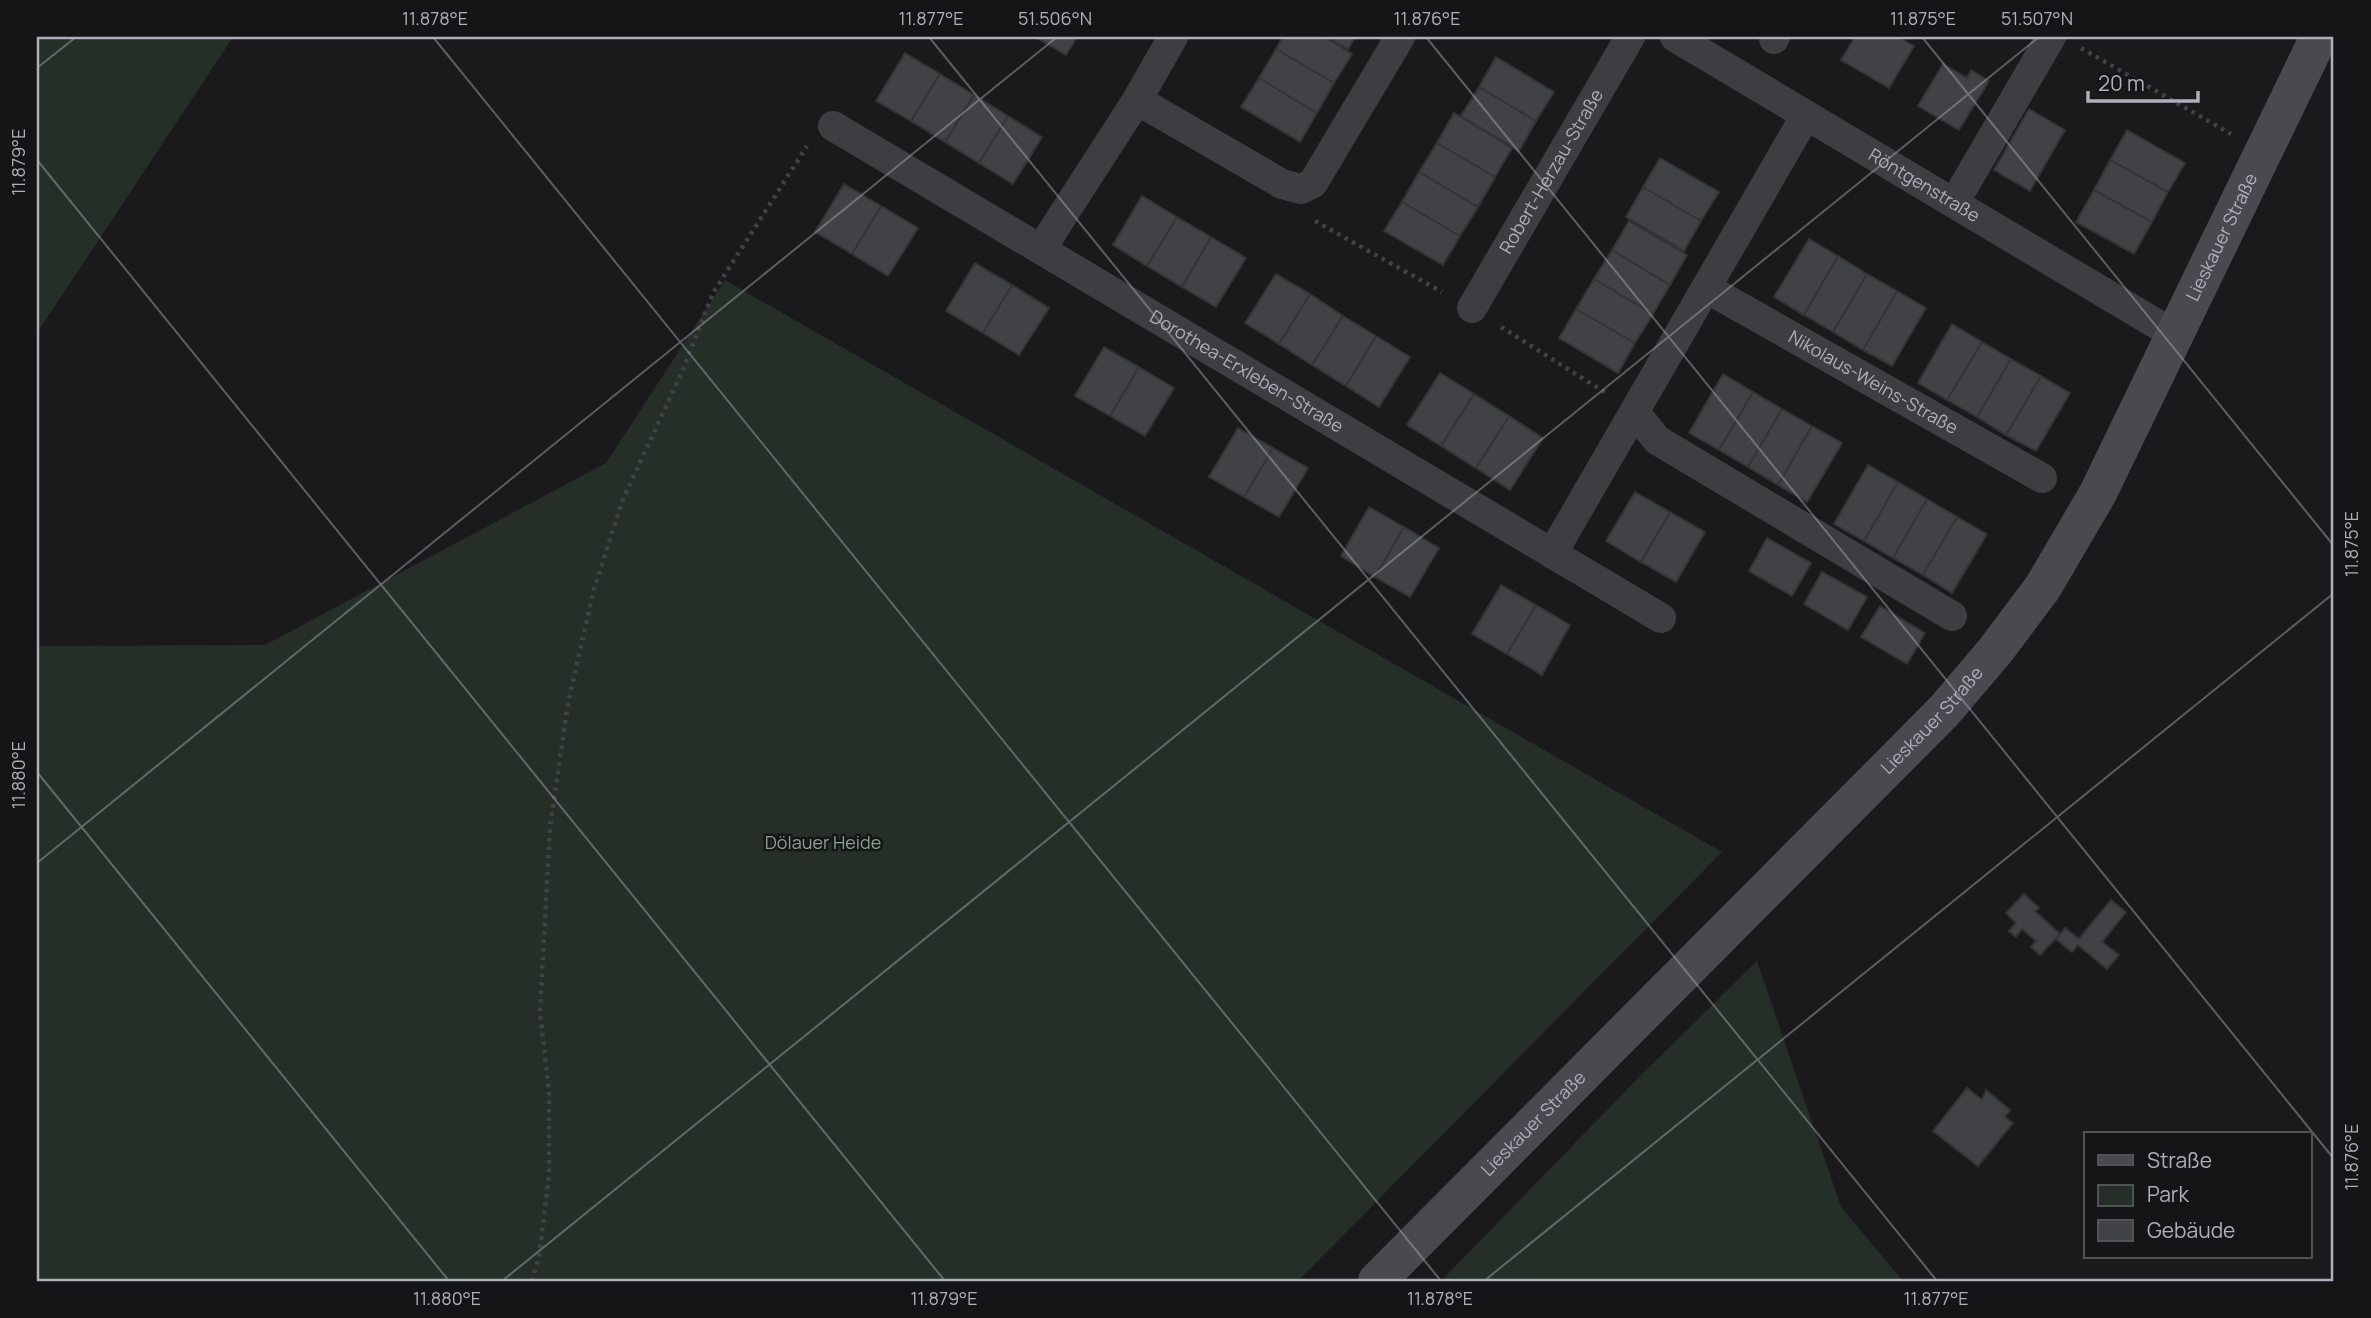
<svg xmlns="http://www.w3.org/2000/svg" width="2371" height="1318" font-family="Manrope,sans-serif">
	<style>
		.green { fill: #262e28 }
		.building { fill: #414245; stroke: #343437; stroke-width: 2 }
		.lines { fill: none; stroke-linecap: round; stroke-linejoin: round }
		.path { stroke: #414147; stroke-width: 4.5; stroke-dasharray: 3.5 5; stroke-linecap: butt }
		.street { stroke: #3d3d42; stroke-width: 30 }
		.secondary { stroke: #494950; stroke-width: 38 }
		.ticks { fill: none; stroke: #adafba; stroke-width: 2; stroke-opacity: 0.45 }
		.labels { text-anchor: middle; stroke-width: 5; stroke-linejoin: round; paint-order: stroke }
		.street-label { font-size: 18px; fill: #adafba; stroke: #151517 }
		.park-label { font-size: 18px; fill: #86a48d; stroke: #151517 }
		.neatline { fill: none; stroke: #adafba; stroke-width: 2.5 }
		.ticks-label { font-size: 18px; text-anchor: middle; fill: #adafba }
	</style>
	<rect width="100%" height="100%" fill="#1a1a1c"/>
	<path class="green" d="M 37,37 L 233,37 L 37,333 Z
		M 725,280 L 1722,852 L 1298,1281 L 37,1281 L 37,646 L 265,645 L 606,463 Z
		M 1757,961 L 1841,1207 L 1903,1281 L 1441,1281 L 1641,1075 Z"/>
	<path class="building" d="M 1035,37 L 1077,37 L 1066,55 Z
		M 1283,37 L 1324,37 L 1352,54 L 1334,83 L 1276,49 Z
		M 1327,37 L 1355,37 L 1348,49 Z
		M 1855,37 L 1898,37 L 1914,46 L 1889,88 L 1841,60 Z
		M 1276,49 L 1334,83 L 1317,113 L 1259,78 Z
		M 905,53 L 940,74 L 911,121 L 876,101 Z
		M 1496,57 L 1554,92 L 1536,121 L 1479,87 Z
		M 1943,64 L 1967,78 L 1971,70 L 1989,81 L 1959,130 L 1918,106 Z
		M 940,74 L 974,95 L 945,142 L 911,121 Z
		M 1259,78 L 1317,113 L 1300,142 L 1241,107 Z
		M 1479,87 L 1536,121 L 1519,151 L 1461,116 Z
		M 974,95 L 1008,116 L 979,163 L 945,142 Z
		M 2029,109 L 2065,130 L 2030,191 L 1994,170 Z
		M 1454,113 L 1512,148 L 1495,177 L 1437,143 Z
		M 1008,116 L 1042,137 L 1013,184 L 979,163 Z
		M 2127,130 L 2185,163 L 2168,192 L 2110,160 Z
		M 1437,143 L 1495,177 L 1478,207 L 1419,172 Z
		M 1660,158 L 1719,192 L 1701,221 L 1643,187 Z
		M 2110,160 L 2168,192 L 2152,222 L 2094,190 Z
		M 1419,172 L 1478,207 L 1460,236 L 1402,202 Z
		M 844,184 L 881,206 L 852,254 L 815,232 Z
		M 1643,187 L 1701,221 L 1684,251 L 1626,217 Z
		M 2094,190 L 2152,222 L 2134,254 L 2076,222 Z
		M 1142,196 L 1177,217 L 1147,266 L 1113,245 Z
		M 1402,202 L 1460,236 L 1443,265 L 1384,231 Z
		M 881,206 L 918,228 L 888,276 L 852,254 Z
		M 1177,217 L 1211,237 L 1182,287 L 1147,266 Z
		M 1629,221 L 1687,255 L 1670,285 L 1612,250 Z
		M 1211,237 L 1246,258 L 1216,307 L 1182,287 Z
		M 1809,239 L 1838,256 L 1804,315 L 1774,297 Z
		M 1612,250 L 1670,285 L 1653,314 L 1594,279 Z
		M 1838,256 L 1867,274 L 1833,332 L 1804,315 Z
		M 975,263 L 1012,285 L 983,333 L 946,311 Z
		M 1276,274 L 1310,294 L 1279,344 L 1245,323 Z
		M 1867,274 L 1897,291 L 1863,350 L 1833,332 Z
		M 1594,279 L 1653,314 L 1635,343 L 1576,309 Z
		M 1012,285 L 1049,308 L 1019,355 L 983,333 Z
		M 1897,291 L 1926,308 L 1892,366 L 1863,350 Z
		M 1310,294 L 1343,316 L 1312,365 L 1279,344 Z
		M 1576,309 L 1635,343 L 1618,373 L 1559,338 Z
		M 1343,316 L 1376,336 L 1346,386 L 1312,365 Z
		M 1952,324 L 1982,342 L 1947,400 L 1918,383 Z
		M 1376,336 L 1410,357 L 1379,407 L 1346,386 Z
		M 1982,342 L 2011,359 L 1977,417 L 1947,400 Z
		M 1104,347 L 1139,367 L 1110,416 L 1075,396 Z
		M 2011,359 L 2041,376 L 2006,435 L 1977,417 Z
		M 1139,367 L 1174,388 L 1145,436 L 1110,416 Z
		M 1440,373 L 1474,394 L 1441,446 L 1407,425 Z
		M 1723,374 L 1753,392 L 1719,450 L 1689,433 Z
		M 2041,376 L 2070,393 L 2036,451 L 2006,435 Z
		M 1753,392 L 1782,409 L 1748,467 L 1719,450 Z
		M 1474,394 L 1509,416 L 1476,468 L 1441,446 Z
		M 1782,409 L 1812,426 L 1778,485 L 1748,467 Z
		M 1509,416 L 1543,438 L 1510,490 L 1476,468 Z
		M 1812,426 L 1842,443 L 1807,502 L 1778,485 Z
		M 1238,428 L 1273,448 L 1244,497 L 1209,477 Z
		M 1273,448 L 1308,468 L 1279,517 L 1244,497 Z
		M 1868,465 L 1898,482 L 1864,541 L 1834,524 Z
		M 1898,482 L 1927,499 L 1893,558 L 1864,541 Z
		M 1635,492 L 1670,512 L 1641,562 L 1606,541 Z
		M 1927,499 L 1957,517 L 1923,575 L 1893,558 Z
		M 1369,507 L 1404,527 L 1375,577 L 1341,556 Z
		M 1670,512 L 1705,532 L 1676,582 L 1641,562 Z
		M 1957,517 L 1987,534 L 1952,593 L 1923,575 Z
		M 1404,527 L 1439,548 L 1410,597 L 1375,577 Z
		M 1767,538 L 1811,563 L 1792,596 L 1749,571 Z
		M 1822,572 L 1867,597 L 1848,630 L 1804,604 Z
		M 1501,585 L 1536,605 L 1507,654 L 1472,634 Z
		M 1536,605 L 1570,625 L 1542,675 L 1507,654 Z
		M 1880,606 L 1925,633 L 1907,664 L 1861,637 Z
		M 2024,894 L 2039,908 L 2035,911 L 2060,934 L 2040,955 L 2031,947 L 2036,941 L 2022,929 L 2016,937 L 2009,931 L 2016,923 L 2006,913 Z
		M 2111,900 L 2126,912 L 2102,942 L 2119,955 L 2107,969 L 2078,945 L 2072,952 L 2056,939 L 2065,928 L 2079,939 Z
		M 1967,1088 L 1982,1100 L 1986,1090 L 2010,1110 L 2005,1117 L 2013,1123 L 1978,1166 L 1933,1131 Z"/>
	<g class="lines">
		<path class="path" d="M 2081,48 L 2231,134
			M 1315,221 L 1442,292
			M 1501,327 L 1606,393
			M 532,1281 L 539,1257 L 549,1175 L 549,1091 L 540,1013 L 550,827 L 568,703 L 594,589 L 623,499 L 682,372 L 713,293 L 807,146"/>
		<g class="street">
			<path id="s1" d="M 1675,37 L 2175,335"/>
			<path d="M 1774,39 L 1775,37"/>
			<path d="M 1137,100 L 1173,37"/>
			<path id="s2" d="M 833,126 L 1661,618"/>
			<path d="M 1954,203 L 2051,37"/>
			<path d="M 1041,249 L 1137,100 L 1282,184 L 1301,189 L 1313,183 L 1400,37"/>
			<path id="s3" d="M 1706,288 L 2042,478"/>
			<path id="s4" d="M 1472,308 L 1630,37"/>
			<path d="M 1635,412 L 1657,440 L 1952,616"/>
			<path d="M 1552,554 L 1806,115"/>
		</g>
		<path class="secondary" id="s5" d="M 1377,1281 L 1944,711 L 1995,651 L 2043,587 L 2098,493 L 2319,37"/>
	</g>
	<path class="ticks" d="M 433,37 L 1441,1281M 929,37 L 1937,1281M 1426,37 L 2334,1159M 1922,37 L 2334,546M 37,68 L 76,37M 37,160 L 945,1281M 37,772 L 449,1281M 37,863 L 1057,37M 502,1281 L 2039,37M 1484,1281 L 2334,593"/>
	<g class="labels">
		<g class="street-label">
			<text dy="6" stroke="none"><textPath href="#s4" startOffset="158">Robert-Herzau-Straße</textPath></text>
			<text dy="6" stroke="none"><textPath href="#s1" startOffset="290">Röntgenstraße</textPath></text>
			<text dy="6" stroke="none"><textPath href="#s5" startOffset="1356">Lieskauer Straße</textPath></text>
			<text dy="6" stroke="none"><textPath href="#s2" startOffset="481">Dorothea-Erxleben-Straße</textPath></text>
			<text dy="6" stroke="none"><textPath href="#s3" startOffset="192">Nikolaus-Weins-Straße</textPath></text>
			<text dy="6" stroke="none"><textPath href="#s5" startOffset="789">Lieskauer Straße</textPath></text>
			<text dy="6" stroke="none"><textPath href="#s5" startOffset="222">Lieskauer Straße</textPath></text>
		</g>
		<g class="park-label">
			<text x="823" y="849">Dölauer Heide</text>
		</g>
	</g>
	<rect width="2371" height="1318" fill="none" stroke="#151517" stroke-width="77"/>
	<rect x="2084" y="1132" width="228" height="126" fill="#151517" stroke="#525358" stroke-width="2"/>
	<rect x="2098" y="1155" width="35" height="10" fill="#494950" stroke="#525358" stroke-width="2"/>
	<text x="2147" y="1168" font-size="21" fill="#adafba">Straße</text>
	<rect x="2098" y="1185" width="35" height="21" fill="#262e28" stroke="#525358" stroke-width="2"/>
	<text x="2147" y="1202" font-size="21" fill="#adafba">Park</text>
	<rect x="2098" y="1220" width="35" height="21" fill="#414245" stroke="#525358" stroke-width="2"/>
	<text x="2147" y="1238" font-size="21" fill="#adafba">Gebäude</text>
	<path d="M2088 91v10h110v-10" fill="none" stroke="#adafba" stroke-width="3.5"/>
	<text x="2098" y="91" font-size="21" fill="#adafba" stroke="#151517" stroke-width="5" paint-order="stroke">20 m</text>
	<rect x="38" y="38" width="2294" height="1242" class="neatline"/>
	<g class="ticks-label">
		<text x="435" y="25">11.878°E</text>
		<text x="931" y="25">11.877°E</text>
		<text x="1055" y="25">51.506°N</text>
		<text x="1427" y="25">11.876°E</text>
		<text x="1923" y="25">11.875°E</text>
		<text x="2037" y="25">51.507°N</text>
		<text transform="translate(19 162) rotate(-90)" y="6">11.879°E</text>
		<text transform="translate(2352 544) rotate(-90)" y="6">11.875°E</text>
		<text transform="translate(19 775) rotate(-90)" y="6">11.880°E</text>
		<text transform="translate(2352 1157) rotate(-90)" y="6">11.876°E</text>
		<text x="447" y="1305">11.880°E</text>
		<text x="944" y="1305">11.879°E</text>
		<text x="1440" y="1305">11.878°E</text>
		<text x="1936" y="1305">11.877°E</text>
	</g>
</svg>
